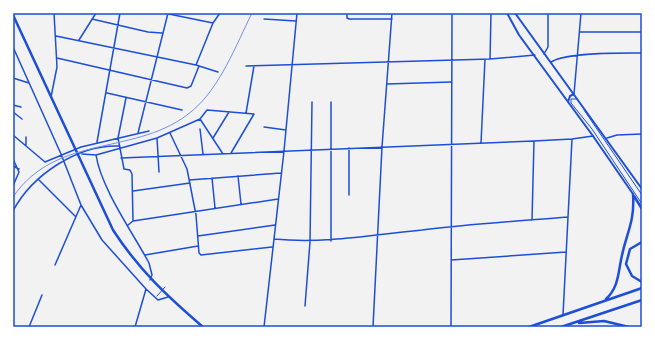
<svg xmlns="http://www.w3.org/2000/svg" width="655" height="340" font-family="Mulish,sans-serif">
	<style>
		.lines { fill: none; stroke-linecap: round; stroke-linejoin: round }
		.service { stroke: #1d4ed8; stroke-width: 1 }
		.pedestrian { stroke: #1d4ed8; stroke-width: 1 }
		.minor { stroke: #1d4ed8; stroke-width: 1.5 }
		.tertiary { stroke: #1d4ed8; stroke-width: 2 }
		.trunk { stroke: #1d4ed8; stroke-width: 2.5 }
		.rail { stroke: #7290e2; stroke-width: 1 }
		.neatline { fill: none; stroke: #1d4ed8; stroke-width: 1.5 }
	</style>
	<rect width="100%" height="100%" fill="#f2f2f2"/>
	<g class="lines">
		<path class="service" d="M 576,99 L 571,99 L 571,103 L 592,129 L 642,204
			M 584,110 L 642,195"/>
		<path class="pedestrian" d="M 157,296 L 165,287"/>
		<path class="minor" d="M 164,13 L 213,23
			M 347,13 L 347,18 L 349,19 L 392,19
			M 92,19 L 148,32 L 162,33
			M 264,19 L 296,21
			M 580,32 L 642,32
			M 56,36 L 196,65 L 218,72
			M 79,40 L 96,13
			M 13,47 L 61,154 L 81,205 L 55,265
			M 544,54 L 548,47 L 548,13
			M 57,58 L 187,88 L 191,86 L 199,66
			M 490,59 L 491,13
			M 551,62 C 567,52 622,53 642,53
			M 196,65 L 213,23 L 220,13
			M 246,66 L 490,59 L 535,55
			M 13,78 L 29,83
			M 387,84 L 451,82
			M 107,93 L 182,110
			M 574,94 L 581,13
			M 51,97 L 57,67 L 54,13
			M 126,98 L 118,138 L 124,169 L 130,170 L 132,174 L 133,221
			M 331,102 L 331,241
			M 13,105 L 21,107
			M 13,112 L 22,119
			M 246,113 L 254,66
			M 200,119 L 207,110 L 254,114 L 231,153
			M 200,119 L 223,154
			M 264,127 L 286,130
			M 200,129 L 203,154
			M 138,133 L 168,13
			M 170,133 L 187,169 L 196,215 L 199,253 L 201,255 L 272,247
			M 13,135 L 45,162 L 81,147 L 149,131
			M 157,138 L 159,172
			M 213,138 L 229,112
			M 607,138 L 617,135 L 642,134
			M 97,142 L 120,13
			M 481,143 L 485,59
			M 26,145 L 26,137
			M 82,154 L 96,155 L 157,138 L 200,119
			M 96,155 C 101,188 133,233 149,263 L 152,275 L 150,280
			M 121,158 L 534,141 L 572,139 L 593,136
			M 13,159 L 19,172 L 13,186
			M 13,166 L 19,169
			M 238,176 L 241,204
			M 212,178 L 215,208
			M 39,180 L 75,216
			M 189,180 L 281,173
			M 133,191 L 190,183
			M 349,195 L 349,148
			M 81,205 L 102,240 L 146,289
			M 13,211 C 32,175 78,144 120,146
			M 532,220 L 534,141
			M 128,225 L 133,221 L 278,199
			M 198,236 L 275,225
			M 274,239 C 324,244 372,235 422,230 C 470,224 519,221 568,217
			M 145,255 L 198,246
			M 451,260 L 566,252
			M 305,306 L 310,242 L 312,102
			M 563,315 L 572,139
			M 29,327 L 42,295
			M 135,327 L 146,289 L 158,300 L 168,297
			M 264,327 L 284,151 L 297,13
			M 373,327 L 382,147 L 392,13
			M 451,327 L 452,13"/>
		<path class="tertiary" d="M 507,13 L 519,35 L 593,136 L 633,194
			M 515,13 L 642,189
			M 568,102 L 570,96 L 574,94"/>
		<path class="trunk" d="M 13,15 L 113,230 C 139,270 167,296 203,327
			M 634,196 L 642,209
			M 642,242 L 630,249 L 626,264 L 632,276 L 642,282
			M 606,299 C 618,288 618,275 621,260 C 626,233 635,223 633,194
			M 579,323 L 604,321 L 629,327
			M 529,327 L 642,288
			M 561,327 L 642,300"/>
		<path class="rail" d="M 13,197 C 57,132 138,157 192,111 C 220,88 236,45 252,13"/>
	</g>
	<rect width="655" height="340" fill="none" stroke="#ffffff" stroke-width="28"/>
	<rect x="14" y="14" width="627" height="312" class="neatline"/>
</svg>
